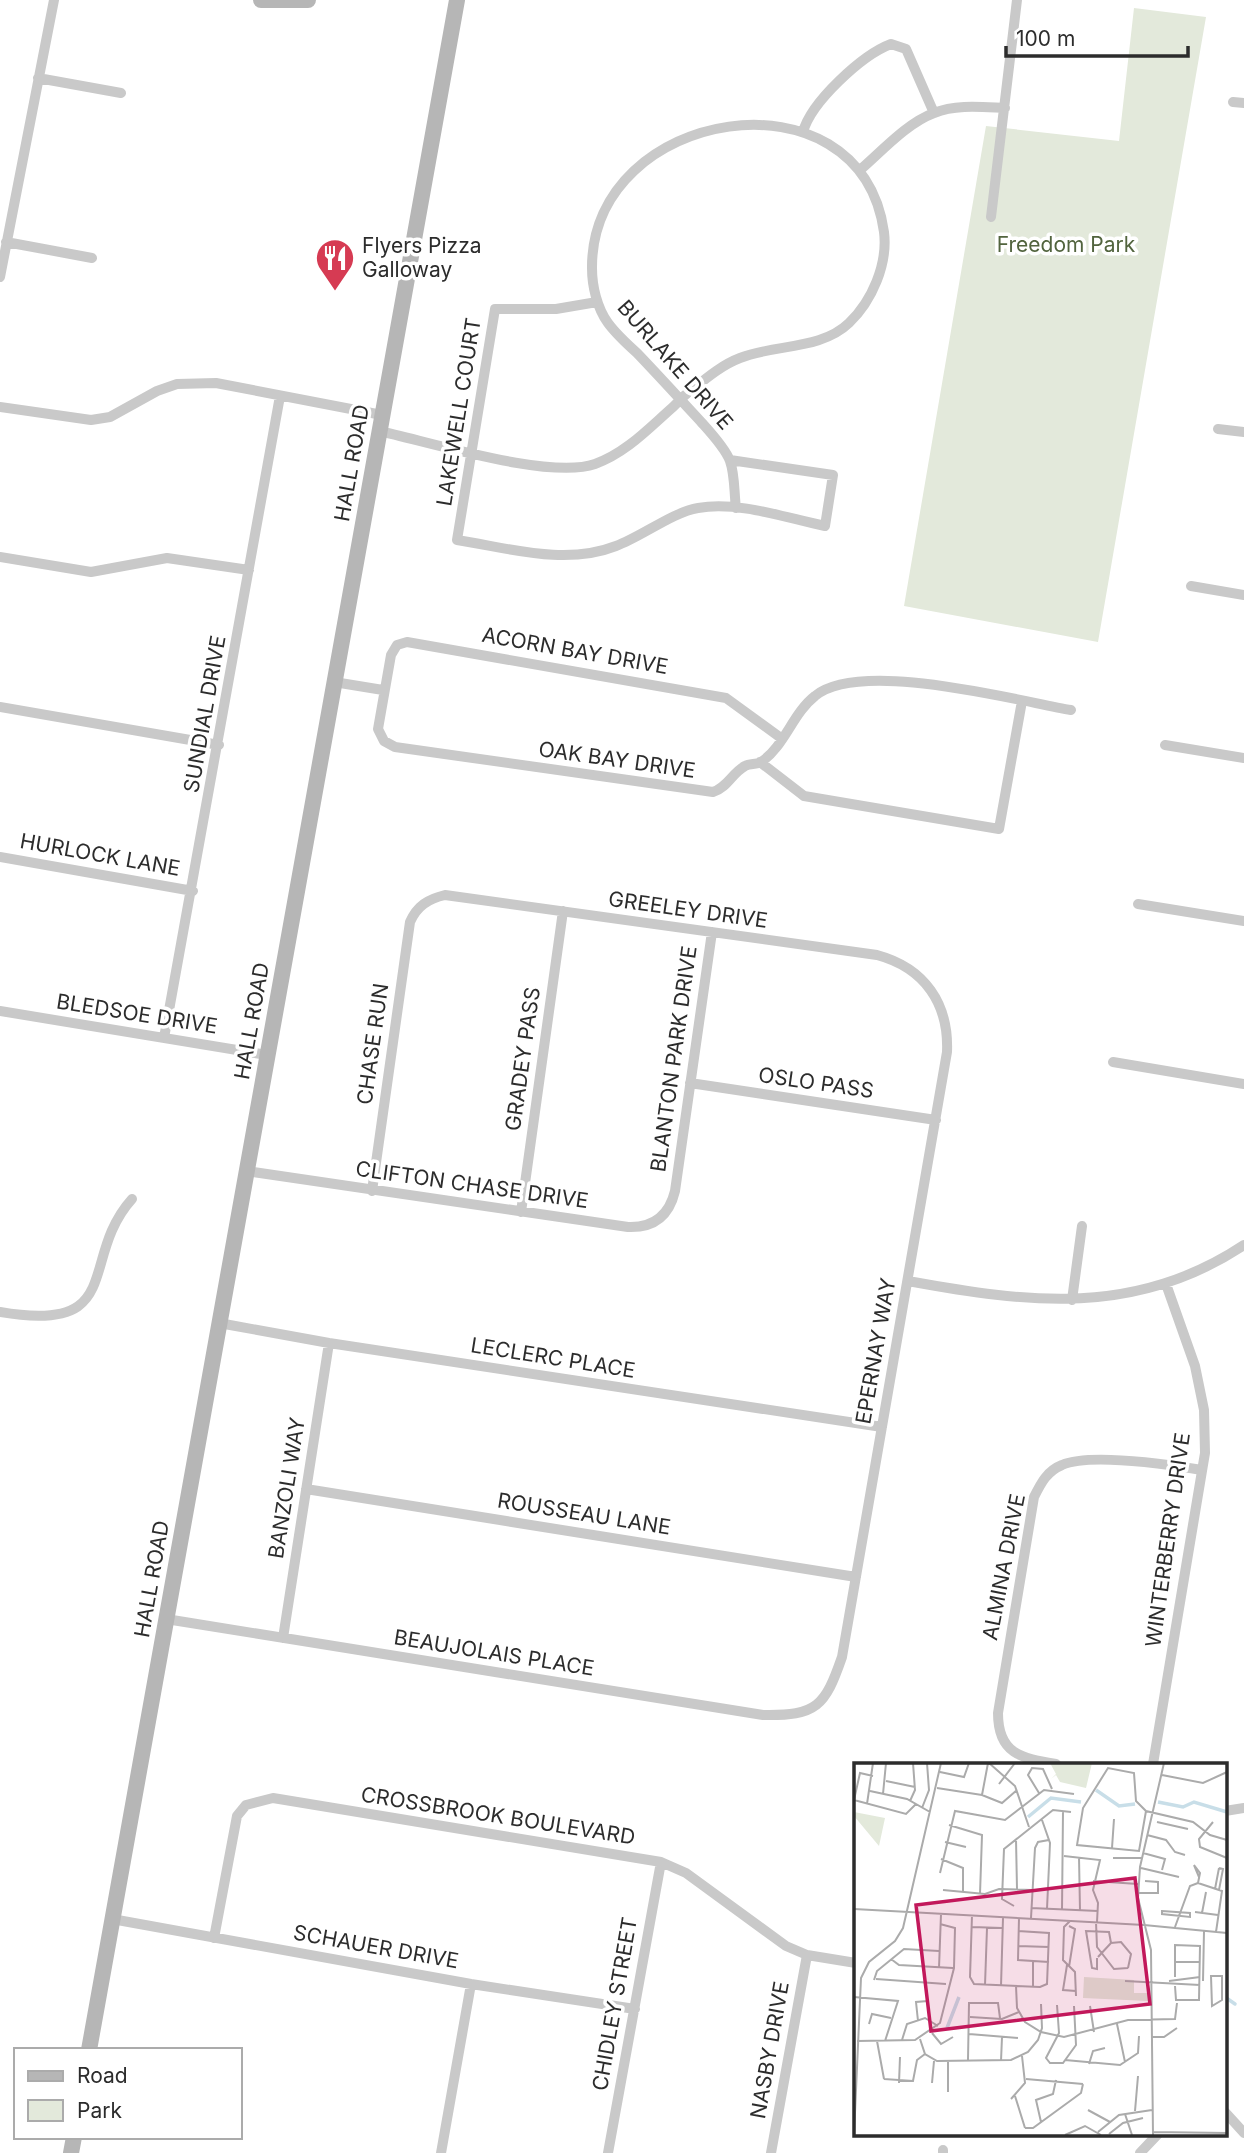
<svg xmlns="http://www.w3.org/2000/svg" width="1244" height="2153" font-family="Inter,sans-serif">
	<style>
		.green { fill: #e3e9db }
		.lines { fill: none; stroke-linecap: round; stroke-linejoin: round }
		.stream { stroke: #c8dee8; stroke-width: 3.5 }
		.street { stroke: #c9c9c9; stroke-width: 10 }
		.secondary { stroke: #b6b6b6; stroke-width: 16 }
		.labels { text-anchor: middle; stroke-width: 7; stroke-linejoin: round; paint-order: stroke }
		.park-label { font-size: 21px; fill: #52643e; stroke: #fff }
		.poi-label { font-size: 21px; fill: #2c2c2c; stroke: #fff; text-anchor: start }
		.street-label { font-size: 21px; fill: #2c2c2c; stroke: #fff }
		.inset-river { fill: none; stroke: #c8dee8; stroke-width: 3.5 }
		.inset-road { fill: none; stroke: #ababab; stroke-width: 2 }
		.view { fill: #c2185b; fill-opacity: 0.15; stroke: #c2185b; stroke-width: 3.5 }
		.inset-edge { fill: none; stroke: #2c2c2c; stroke-width: 3.5 }
	</style>
	<rect width="100%" height="100%" fill="#fff"/>
	<path class="green" d="M 1134,8 L 1206,17 L 1098,642 L 904,606 L 986,126 L 1119,141 Z"/>
	<g class="lines">
		<path class="stream" d="M 1225,1997 L 1235,2004"/>
		<path class="street" d="M 38,78 L 121,93
			M 1233,102 L 1244,103
			M 803,132 C 811,102 862,55 891,44 L 906,49 L 934,113
			M 860,170 C 882,151 907,123 934,113 C 956,104 982,107 1005,108
			M 991,217 L 1017,0
			M 6,242 L 92,258
			M 0,277 L 54,0
			M 597,302 L 556,309 L 495,309 L 457,540 C 509,548 565,566 616,546 C 641,537 673,512 698,508 C 739,501 786,518 825,526 L 833,475 L 730,460
			M 0,407 L 91,420 L 110,417 L 157,391 L 177,384 L 216,383 L 382,415
			M 1218,429 L 1244,432
			M 379,431 C 430,442 550,480 595,464 C 626,453 649,428 673,407 L 684,396 C 702,382 719,366 740,358 C 775,344 821,350 849,323 C 872,301 888,264 884,232 C 861,64 591,107 592,268 C 592,286 597,308 608,323 C 616,334 627,344 637,353 C 659,376 680,399 702,423 C 711,433 725,448 730,461 C 735,475 734,493 736,508
			M 0,557 L 91,572 L 167,558 L 249,570
			M 1191,586 L 1244,595
			M 334,682 L 383,690
			M 0,707 L 219,745
			M 781,738 L 726,698 L 407,642 L 397,645 L 391,655 L 378,729 L 384,741 L 395,747 L 713,792 C 728,787 732,773 745,766 C 750,763 756,765 761,762 C 784,747 793,713 815,696 C 860,659 1014,700 1071,710
			M 1165,745 L 1244,758
			M 760,762 L 804,796 L 999,829 L 1022,701
			M 0,857 L 193,891
			M 1138,904 L 1244,921
			M 0,1011 L 267,1055
			M 164,1038 L 280,396
			M 1113,1062 L 1244,1084
			M 690,1083 L 936,1120
			M 246,1171 L 628,1227 C 653,1228 669,1216 675,1191 L 712,932
			M 521,1212 L 563,911
			M 908,1281 C 1028,1303 1136,1317 1244,1245
			M 1072,1300 L 1082,1226
			M 0,1312 C 127,1334 78,1259 132,1199
			M 219,1323 L 329,1343 L 882,1427
			M 306,1489 L 856,1577
			M 166,1619 L 763,1715 C 817,1716 825,1706 842,1657 L 947,1052 C 949,1004 925,968 877,955 L 445,895 C 428,899 417,906 410,922 L 372,1191
			M 283,1638 L 329,1343
			M 1056,1764 C 1021,1758 998,1754 998,1713 L 1034,1497 C 1041,1483 1047,1471 1062,1465 C 1090,1453 1171,1465 1202,1470
			M 1153,1764 L 1205,1453 L 1204,1410 L 1195,1366 L 1166,1284
			M 1225,1811 L 1244,1808
			M 112,1919 L 471,1984 L 635,2009
			M 214,1938 L 237,1816 L 246,1805 L 273,1798 L 661,1862 L 686,1873 L 786,1946 L 807,1955 L 856,1963
			M 1225,2112 L 1244,2133
			M 441,2153 L 471,1984
			M 608,2153 L 661,1862
			M 771,2153 L 807,1955
			M 943,2153 L 943,2150
			M 1140,2153 L 1158,2134"/>
		<path class="secondary" d="M 261,0 L 308,0
			M 89,2050 L 457,0
			M 71,2153 L 74,2137"/>
	</g>
	<defs>
		<g id="restaurant-pin" transform="scale(2.0125)"><path d="M0 17L-7.5 6A9.5 9.5 0 1 1 7.5 6Z" fill="#d63b53" stroke="#fff"/><path d="M-5-6h1v4h1v-4h1v4h1v-4h1v5L-1.5 .5V6h-2V.5L-5-1ZM5-6V6H3V1.5H1.5Q1.5-4 5-6Z" fill="#fff"/></g>
	</defs>
	<g fill-rule="evenodd">
		<use href="#restaurant-pin" x="335" y="258"/>
	</g>
	<g class="labels">
		<g class="park-label">
			<text x="1066" y="252">Freedom Park</text>
		</g>
		<g class="poi-label">
			<text x="362" y="253">Flyers Pizza<tspan x="362" dy="24">Galloway</tspan></text>
		</g>
		<g class="street-label">
			<text transform="translate(675 365) rotate(49)" y="7">BURLAKE DRIVE</text>
			<text transform="translate(459 412) rotate(-81)" y="7">LAKEWELL COURT</text>
			<text transform="translate(352 463) rotate(-80)" y="7">HALL ROAD</text>
			<text transform="translate(575 651) rotate(10)" y="7">ACORN BAY DRIVE</text>
			<text transform="translate(205 714) rotate(-80)" y="7">SUNDIAL DRIVE</text>
			<text transform="translate(617 760) rotate(8)" y="7">OAK BAY DRIVE</text>
			<text transform="translate(100 855) rotate(10)" y="7">HURLOCK LANE</text>
			<text transform="translate(688 910) rotate(8)" y="7">GREELEY DRIVE</text>
			<text transform="translate(137 1014) rotate(9)" y="7">BLEDSOE DRIVE</text>
			<text transform="translate(252 1021) rotate(-80)" y="7">HALL ROAD</text>
			<text transform="translate(373 1044) rotate(-82)" y="7">CHASE RUN</text>
			<text transform="translate(523 1059) rotate(-82)" y="7">GRADEY PASS</text>
			<text transform="translate(674 1059) rotate(-82)" y="7">BLANTON PARK DRIVE</text>
			<text transform="translate(816 1083) rotate(8)" y="7">OSLO PASS</text>
			<text transform="translate(472 1185) rotate(8)" y="7">CLIFTON CHASE DRIVE</text>
			<text transform="translate(876 1351) rotate(-80)" y="7">EPERNAY WAY</text>
			<text transform="translate(553 1358) rotate(9)" y="7">LECLERC PLACE</text>
			<text transform="translate(287 1488) rotate(-81)" y="7">BANZOLI WAY</text>
			<text transform="translate(584 1514) rotate(9)" y="7">ROUSSEAU LANE</text>
			<text transform="translate(1168 1540) rotate(-82)" y="7">WINTERBERRY DRIVE</text>
			<text transform="translate(1004 1567) rotate(-79)" y="7">ALMINA DRIVE</text>
			<text transform="translate(152 1579) rotate(-80)" y="7">HALL ROAD</text>
			<text transform="translate(494 1653) rotate(9)" y="7">BEAUJOLAIS PLACE</text>
			<text transform="translate(498 1816) rotate(9)" y="7">CROSSBROOK BOULEVARD</text>
			<text transform="translate(376 1947) rotate(10)" y="7">SCHAUER DRIVE</text>
			<text transform="translate(615 2004) rotate(-80)" y="7">CHIDLEY STREET</text>
			<text transform="translate(770 2050) rotate(-80)" y="7">NASBY DRIVE</text>
		</g>
	</g>
	<g transform="translate(854 1763)">
		<rect width="373" height="373" fill="#fff"/>
		<path d="M 196,0 L 238,0 L 232,25 L 206,19 L 202,12 L 197,16 L 202,11 ZM 0,49 L 31,55 L 25,83 L 0,53 ZM 230,214 L 280,217 L 280,230 L 294,230 L 294,238 L 229,235 Z" fill="#e3e9db"/>
		<path class="inset-river" d="M 242,27 L 265,43 L 281,41M 304,39 L 329,44 L 340,39 L 373,49M 174,54 L 197,35 L 227,39M 93,265 L 105,234"/>
		<path class="inset-road" d="M 135,0 L 161,23 L 175,64M 86,9 L 110,14 L 115,0M 308,12 L 349,20 L 373,9M 19,13 L 6,10 L 0,37 L 52,51 L 62,41M 32,18 L 61,24M 145,21 L 161,0M 83,25 L 128,32M 16,28 L 53,36 L 76,49M 185,30 L 174,12 L 178,5 L 189,6 L 198,26M 29,31 L 32,0M 128,32 L 148,40 L 163,27M 128,32 L 134,0M 56,38 L 61,27 L 59,0M 13,41 L 19,0M 68,45 L 75,27 L 73,0M 292,48 L 285,88 L 223,82 L 229,45 L 254,5 L 280,10 L 282,38 L 292,48 L 339,59 L 356,72 L 373,77M 188,57 L 196,80 L 193,146M 303,59 L 334,66M 303,59 L 334,66M 359,59 L 345,76 L 346,84 L 373,95M 95,62 L 128,72 L 126,131M 293,72 L 312,77 L 321,89 L 331,92M 162,76 L 163,126M 91,79 L 112,84M 258,85 L 260,56M 289,90 L 311,96 L 308,107M 210,93 L 246,97 L 239,127 L 244,140 L 243,159M 225,94 L 226,148M 259,95 L 288,95M 87,96 L 109,105 L 109,130M 287,105 L 325,114M 86,110 L 101,48 L 151,57 L 190,27 L 220,31M 239,118 L 284,121M 344,120 L 368,128 L 362,169M 344,120 L 346,110 L 340,102 L 345,114M 361,126 L 365,105M 89,127 L 131,131 L 145,126 L 178,127M 365,127 L 369,106 L 365,105M 285,130 L 304,130 L 304,119 L 291,118M 160,143 L 148,136 L 150,86 L 199,47 L 217,49M 177,145 L 244,148M 0,146 L 290,162M 208,147 L 209,48M 308,148 L 336,150 L 336,154 L 308,151 ZM 341,149 L 364,152M 348,150 L 352,129M 118,152 L 116,214 L 120,221 L 186,224 L 193,221 L 195,170 L 164,168M 165,155 L 164,197 L 195,199M 177,155 L 181,85 L 184,79 L 195,77M 216,158 L 210,164 L 209,197 L 221,209 L 222,233M 242,159 L 243,184 L 260,206 L 274,205M 290,162 L 373,170M 215,163 L 221,166 L 215,204M 118,164 L 148,165M 321,164 L 336,123 L 344,120M 164,183 L 195,184M 244,194 L 257,180 L 267,179 L 277,191 L 274,205M 243,195 L 243,206 L 238,205 L 232,168 L 255,169 L 257,180M 37,196 L 45,202 L 99,205M 321,199 L 346,199M 213,202 L 209,227 L 222,228M 85,205 L 87,151M 357,213 L 368,213 L 368,237 L 358,243 ZM 321,214 L 321,182 L 346,183 L 345,237 L 322,237 L 321,223M 22,216 L 92,221M 20,217 L 23,208 L 50,186 L 85,188M 271,218 L 346,222M 315,218 L 346,214M 349,218 L 350,168M 131,222 L 133,165M 147,223 L 149,155M 162,223 L 163,245 L 171,259 L 187,269 L 210,274 L 274,257 L 321,256 L 323,240M 179,224 L 179,199M 0,234 L 44,238 L 31,278M 203,242 L 205,270 L 192,295 L 196,300 L 209,300 L 222,282 L 220,243M 236,243 L 240,269M 116,254 L 148,256 L 165,249M 64,258 L 62,239 L 74,238M 15,261 L 18,251 L 37,255M 263,261 L 271,299M 78,270 L 87,281 L 99,274M 115,271 L 164,275M 298,274 L 310,274 L 323,265M 66,276 L 71,291 L 83,298 L 157,297 L 174,289 L 184,277 L 188,265 L 187,241M 48,277 L 53,261 L 71,255 L 84,263M 3,278 L 61,277 L 86,260 L 100,205 L 101,165 L 86,161M 23,278 L 30,316M 94,297 L 94,329M 114,297 L 115,240 L 144,240 L 146,255M 211,297 L 266,302 L 284,290 L 285,273M 147,298 L 148,274M 235,301 L 239,288 L 251,285M 30,316 L 59,318 L 63,297 L 71,291M 172,316 L 229,321M 45,320 L 46,294M 78,320 L 80,298M 161,333 L 171,365M 157,336 L 171,320 L 168,293M 234,347 L 256,359M 281,348 L 284,313M 271,351 L 278,372M 187,359 L 182,337 L 199,331 L 202,317M 171,365 L 179,365 L 227,330 L 229,321M 244,369 L 265,352 L 298,347M 299,369 L 373,370M 255,371 L 269,360 L 289,355M 0,372 L 7,215 L 15,199 L 41,178 L 49,165 L 87,0M 211,372 L 231,363 L 247,372M 299,372 L 297,187 L 284,135 L 286,104 L 310,0"/>
		<path class="view" d="M 281,115 L 296,241 L 77,268 L 62,142 Z"/>
		<rect width="373" height="373" class="inset-edge"/>
	</g>
	<rect x="14" y="2048" width="228" height="91" fill="#ffffff" stroke="#ababab" stroke-width="2"/>
	<rect x="28" y="2071" width="35" height="10" fill="#b6b6b6" stroke="#ababab" stroke-width="2"/>
	<text x="77" y="2083" font-size="21" fill="#2c2c2c">Road</text>
	<rect x="28" y="2100" width="35" height="21" fill="#e3e9db" stroke="#ababab" stroke-width="2"/>
	<text x="77" y="2118" font-size="21" fill="#2c2c2c">Park</text>
	<path d="M1006 46v10h182v-10" fill="none" stroke="#2c2c2c" stroke-width="3.5"/>
	<text x="1016" y="46" font-size="21" fill="#2c2c2c" stroke="#ffffff" stroke-width="5" paint-order="stroke">100 m</text>
</svg>
